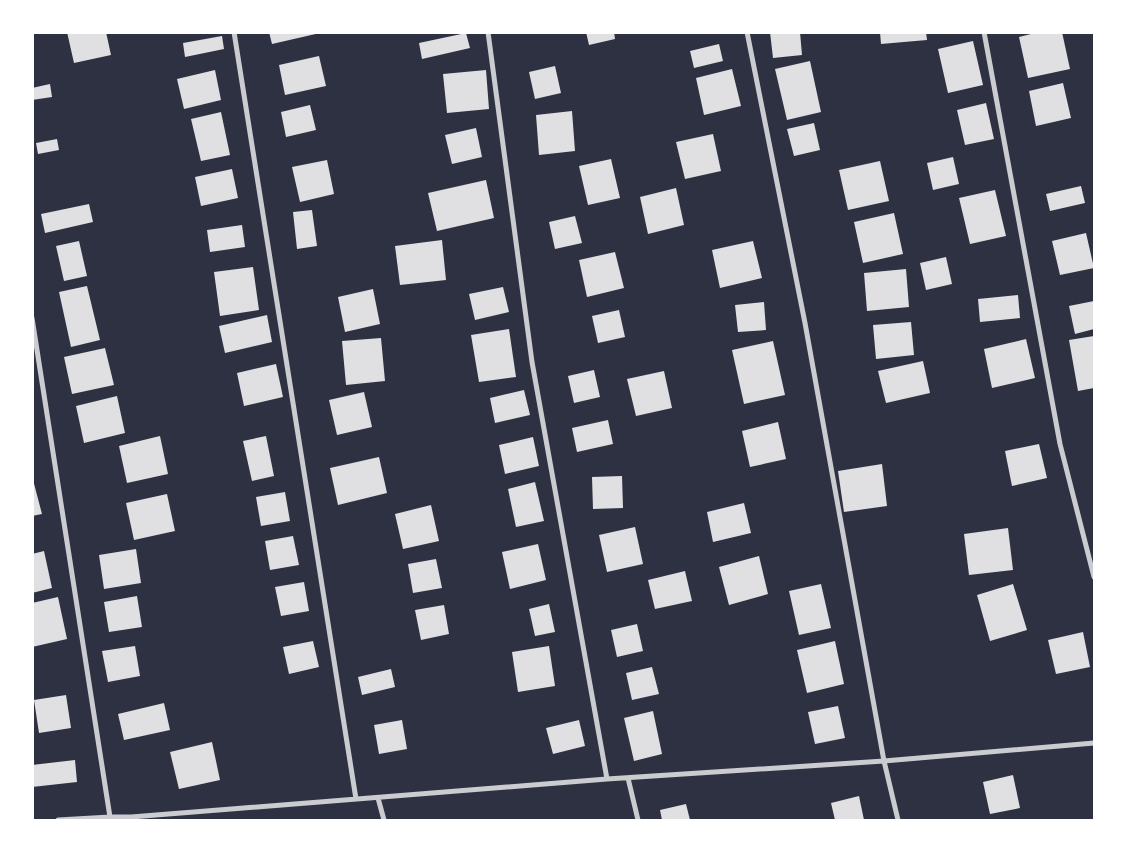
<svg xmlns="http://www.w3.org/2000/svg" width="1127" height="853" font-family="Helvetica,sans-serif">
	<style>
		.building { fill: #e0e0e3 }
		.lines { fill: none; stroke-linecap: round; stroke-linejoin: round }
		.minor { stroke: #caccd0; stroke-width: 5 }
	</style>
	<rect width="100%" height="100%" fill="#2d3142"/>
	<path class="building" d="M 67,32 L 106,32 L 111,55 L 74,63 Z
		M 269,32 L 320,32 L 320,33 L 272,44 Z
		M 586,32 L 614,32 L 615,39 L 589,45 Z
		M 770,32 L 800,32 L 802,55 L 773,58 Z
		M 880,32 L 926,32 L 927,40 L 881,44 Z
		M 1039,32 L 1062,32 L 1070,69 L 1028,78 L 1019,37 Z
		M 466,33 L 470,48 L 422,59 L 419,43 Z
		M 222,36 L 224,49 L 185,57 L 183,43 Z
		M 973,41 L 983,85 L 948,93 L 938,49 Z
		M 719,44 L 723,61 L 694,68 L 690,51 Z
		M 319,56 L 326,86 L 285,95 L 279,65 Z
		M 810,61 L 821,112 L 787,120 L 775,69 Z
		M 555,66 L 561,93 L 535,99 L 529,72 Z
		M 732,69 L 741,106 L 704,115 L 696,78 Z
		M 215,70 L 221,100 L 184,109 L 177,79 Z
		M 486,70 L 489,109 L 447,113 L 443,74 Z
		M 1063,83 L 1071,118 L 1036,126 L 1029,91 Z
		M 50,84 L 52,97 L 32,100 L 32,88 Z
		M 986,103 L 994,139 L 965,145 L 957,110 Z
		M 310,105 L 316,130 L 286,137 L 281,112 Z
		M 572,111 L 575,151 L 539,155 L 536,115 Z
		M 221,112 L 230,155 L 201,161 L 191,119 Z
		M 814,123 L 820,150 L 794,156 L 787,129 Z
		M 476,128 L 482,157 L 452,164 L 445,135 Z
		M 713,134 L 721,171 L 685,179 L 676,142 Z
		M 57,139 L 59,150 L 38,154 L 36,143 Z
		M 953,157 L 959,184 L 933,190 L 927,163 Z
		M 611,159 L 620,198 L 588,205 L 579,166 Z
		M 327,160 L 334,194 L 300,202 L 292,167 Z
		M 880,161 L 889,201 L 848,210 L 839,170 Z
		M 232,169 L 238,198 L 201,206 L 195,177 Z
		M 486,180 L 494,218 L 437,231 L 428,193 Z
		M 1081,186 L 1085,203 L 1050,211 L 1046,194 Z
		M 676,188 L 684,225 L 648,234 L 640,197 Z
		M 995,190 L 1006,236 L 970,244 L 959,198 Z
		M 89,204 L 93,222 L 45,233 L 41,214 Z
		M 312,210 L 317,246 L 297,249 L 293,212 Z
		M 894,213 L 903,254 L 863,263 L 854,222 Z
		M 575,216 L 582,243 L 555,249 L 549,222 Z
		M 242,225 L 245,247 L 210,252 L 207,230 Z
		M 1086,233 L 1094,268 L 1060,275 L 1052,241 Z
		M 442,240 L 446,280 L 400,285 L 395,246 Z
		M 79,241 L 87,276 L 64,281 L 56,246 Z
		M 753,241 L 762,278 L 720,288 L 712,250 Z
		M 615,252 L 624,288 L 587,297 L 579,260 Z
		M 946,257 L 952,284 L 926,290 L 920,263 Z
		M 253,267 L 259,310 L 220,316 L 214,272 Z
		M 906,269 L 909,307 L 867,311 L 864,273 Z
		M 87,286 L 100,340 L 71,347 L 59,292 Z
		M 503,287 L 509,312 L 475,320 L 469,294 Z
		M 373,289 L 380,324 L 345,332 L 338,297 Z
		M 1018,295 L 1020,318 L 980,322 L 978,299 Z
		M 1094,301 L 1094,329 L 1075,334 L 1069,306 Z
		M 764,302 L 766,330 L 738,332 L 735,305 Z
		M 619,310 L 625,337 L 598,343 L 592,316 Z
		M 267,315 L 272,342 L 225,353 L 219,326 Z
		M 911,322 L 914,355 L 876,359 L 873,325 Z
		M 509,329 L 516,377 L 479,382 L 471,335 Z
		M 1094,336 L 1094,388 L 1078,391 L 1069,340 Z
		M 381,338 L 385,381 L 346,385 L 342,341 Z
		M 1026,339 L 1035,378 L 992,388 L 984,349 Z
		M 773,341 L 785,395 L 744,404 L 732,350 Z
		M 105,348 L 114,385 L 72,394 L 64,357 Z
		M 923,361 L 930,393 L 886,403 L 878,371 Z
		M 276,364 L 283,397 L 244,406 L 237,373 Z
		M 594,370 L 600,397 L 574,403 L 568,376 Z
		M 664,371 L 672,408 L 636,416 L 627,379 Z
		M 524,390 L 530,415 L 495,423 L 490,398 Z
		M 364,392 L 372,427 L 337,435 L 329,400 Z
		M 117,396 L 125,433 L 84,443 L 76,406 Z
		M 608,420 L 613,444 L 577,452 L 572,428 Z
		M 778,422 L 786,459 L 750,467 L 742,431 Z
		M 160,436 L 168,474 L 127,483 L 119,446 Z
		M 266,436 L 274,476 L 252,481 L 243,441 Z
		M 533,437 L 539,466 L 505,474 L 499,445 Z
		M 1039,444 L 1047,478 L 1012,486 L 1005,451 Z
		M 379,457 L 387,493 L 338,505 L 330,468 Z
		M 882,464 L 887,506 L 844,512 L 838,471 Z
		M 32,476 L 42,514 L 32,516 Z
		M 622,476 L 623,508 L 593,509 L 592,477 Z
		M 535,482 L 544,521 L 516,527 L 508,489 Z
		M 285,492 L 290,521 L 261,526 L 256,497 Z
		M 167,494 L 175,531 L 134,540 L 126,503 Z
		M 744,503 L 751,533 L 713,542 L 707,512 Z
		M 431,505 L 439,541 L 403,549 L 395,514 Z
		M 635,527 L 643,564 L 607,572 L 599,535 Z
		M 1008,528 L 1013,570 L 969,575 L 964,534 Z
		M 293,536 L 299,565 L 270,570 L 265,541 Z
		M 538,544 L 546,580 L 510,589 L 502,552 Z
		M 136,549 L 141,583 L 104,589 L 99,555 Z
		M 44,551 L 52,588 L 32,593 L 32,554 Z
		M 759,556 L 768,594 L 729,605 L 719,567 Z
		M 436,559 L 442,588 L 413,593 L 408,564 Z
		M 685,571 L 692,601 L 655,609 L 648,580 Z
		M 304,582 L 309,611 L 281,616 L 275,587 Z
		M 821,584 L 831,628 L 799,635 L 789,591 Z
		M 1013,584 L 1027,630 L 990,641 L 977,595 Z
		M 137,596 L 142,627 L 109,632 L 104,602 Z
		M 58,597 L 67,639 L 32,647 L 32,603 Z
		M 549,604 L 555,632 L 535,636 L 529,609 Z
		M 444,605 L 449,634 L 421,640 L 415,610 Z
		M 637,624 L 643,651 L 617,657 L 611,630 Z
		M 1083,632 L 1090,667 L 1056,674 L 1048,640 Z
		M 313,641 L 319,667 L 289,674 L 283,647 Z
		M 835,641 L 844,684 L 807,693 L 797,650 Z
		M 135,646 L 140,676 L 108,682 L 102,651 Z
		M 549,646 L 555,686 L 518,692 L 512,652 Z
		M 652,667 L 659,694 L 632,700 L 626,673 Z
		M 391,669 L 395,687 L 362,695 L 358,677 Z
		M 66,695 L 71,728 L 39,733 L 34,700 Z
		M 164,703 L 170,730 L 124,740 L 118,714 Z
		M 838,706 L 845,738 L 815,744 L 808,712 Z
		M 653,711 L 662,754 L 634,761 L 624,718 Z
		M 402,720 L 407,749 L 379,754 L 374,725 Z
		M 579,720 L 585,746 L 553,754 L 546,728 Z
		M 212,742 L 220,780 L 179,789 L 170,752 Z
		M 75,760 L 77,782 L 32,787 L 32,765 Z
		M 1013,775 L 1020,808 L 990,814 L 983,782 Z
		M 859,796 L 864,820 L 835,820 L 831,803 Z
		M 686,804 L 690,820 L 662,820 L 660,810 Z"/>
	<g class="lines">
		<path class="minor" d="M 234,32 L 356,799
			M 488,32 L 532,362 L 607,779
			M 747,32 L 805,323 L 884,761 L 898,820
			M 984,32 L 1060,444 L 1094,577
			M 32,318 L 110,817
			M 628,778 L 638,820
			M 378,798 L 384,820
			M 58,820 L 110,817 L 131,817 L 607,779 L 884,761 L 1094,743"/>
	</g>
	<rect width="1127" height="853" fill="none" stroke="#ffffff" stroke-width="68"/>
</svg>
